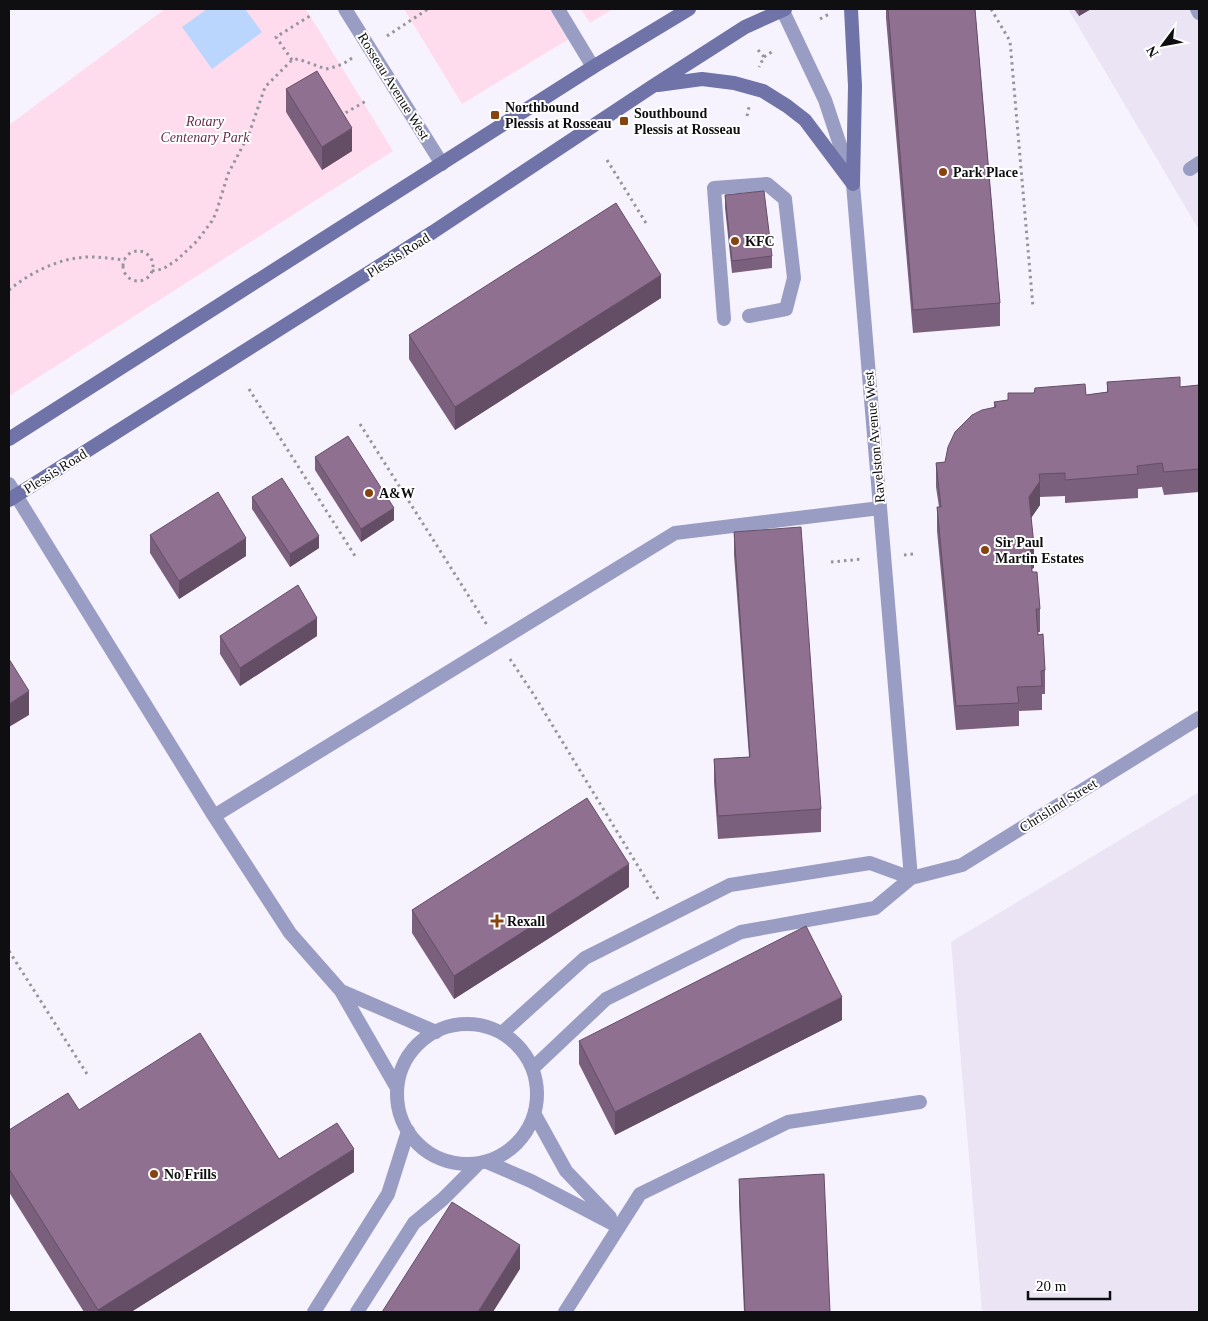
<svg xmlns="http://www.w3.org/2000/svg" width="1208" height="1321" font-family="'Times New Roman',serif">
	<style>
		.built { fill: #eae4f4 }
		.green { fill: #fedced }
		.water { fill: #bbd6fd }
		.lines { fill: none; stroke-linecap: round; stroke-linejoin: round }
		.path { stroke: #96949b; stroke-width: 3; stroke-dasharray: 2.5 4; stroke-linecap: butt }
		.service { stroke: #999dc3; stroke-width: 14 }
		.minor { stroke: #999dc3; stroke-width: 14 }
		.secondary { stroke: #6f73a8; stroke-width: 14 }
		.wall { fill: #7b607d }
		.shaded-wall { fill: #644e66 }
		.building { fill: #8f7091; stroke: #644e66 }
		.poi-dot { fill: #864410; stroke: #fff; stroke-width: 2 }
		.labels { text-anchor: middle; stroke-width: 4; stroke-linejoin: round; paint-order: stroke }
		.street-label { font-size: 14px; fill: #0f0e11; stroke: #fff }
		.poi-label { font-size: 14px; font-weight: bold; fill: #0f0e11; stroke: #fff; text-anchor: start }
		.park-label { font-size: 14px; font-style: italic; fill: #662d4e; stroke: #fff }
	</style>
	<rect width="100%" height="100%" fill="#f7f3fe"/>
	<path class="built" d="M 1068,9 L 1199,9 L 1199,230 Z
		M 1199,792 L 1199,1312 L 982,1312 L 951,942 Z"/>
	<path class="green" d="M 165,9 L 306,9 L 393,151 L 9,396 L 9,125 Z
		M 404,9 L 550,9 L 569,39 L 462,104 Z
		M 581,9 L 613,9 L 590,23 Z"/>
	<path class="water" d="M 207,9 L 245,9 L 262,32 L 212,69 L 182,27 Z"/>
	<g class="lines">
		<path class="path" d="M 991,9 L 1010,41 L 1033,307
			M 820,19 L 831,13
			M 387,36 L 428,9
			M 758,50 L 764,57 L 759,67
			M 764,57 L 773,51
			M 292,60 L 276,37 L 313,14
			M 340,116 L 366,101
			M 747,116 L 749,107
			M 607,160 L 646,223
			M123 266a15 15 0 1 1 30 0a15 15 0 1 1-30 0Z
			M 152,271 L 163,269 L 178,259 L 197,241 L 212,221 L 216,213 L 228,174 L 249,134 L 265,87 L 292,60 L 298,59 L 326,69 L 331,68 L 343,64 L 352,58
			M 9,290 C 31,272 61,257 90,257 C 102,257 113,259 125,260
			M 249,389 L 355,556
			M 360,424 L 487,625
			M 904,555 L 913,554
			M 831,562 L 863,559
			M 510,659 L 534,695 L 658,899
			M 9,951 L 87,1074"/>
		<path class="service" d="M 558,9 L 593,67
			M 1197,9 L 1199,13
			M 1190,169 L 1199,163
			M 724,319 L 714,188 L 767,184 L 785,199 L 794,278 L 786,309 L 749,316
			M 9,484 L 214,816 L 290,933 L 341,991 L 397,1088
			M 214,816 L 675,533 L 880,508
			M 341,991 L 436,1032
			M 535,1115 L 566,1171 L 610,1217
			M 487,1162 L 531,1181 L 619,1227
			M 314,1312 L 388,1194 L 408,1131
			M 357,1312 L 414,1223 L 443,1199 L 476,1166
			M 565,1312 L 640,1194 L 788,1122 L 920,1102"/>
		<path class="minor" d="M 345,9 L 442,164
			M 782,9 L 825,100 L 853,184 L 911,878
			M397 1094a70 70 0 1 1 140 0a70 70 0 1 1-140 0Z
			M 502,1033 L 585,958 L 730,885 L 870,863 L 911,878
			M 533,1068 L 606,999 L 741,932 L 875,908 L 911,878 L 962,865 L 1199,718"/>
		<path class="secondary" d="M 851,9 L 855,86 L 853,184
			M 658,85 L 702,79 L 734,83 L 763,91 L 787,106 L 805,120 L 853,184
			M 9,439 L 593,67 L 689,9
			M 9,500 L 433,232 L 653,86 L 745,27 L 785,9"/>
	</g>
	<path class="wall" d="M 886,9 L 975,9 L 1000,303 L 1000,326 L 913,333 L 886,18 Z
		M 1074,9 L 1091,9 L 1079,16 Z
		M 286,89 L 352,151 L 322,170 L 286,112 Z
		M 725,195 L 772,256 L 772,268 L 732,273 L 725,208 Z
		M 661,298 L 455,430 L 409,359 L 409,335 Z
		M 1107,382 L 1180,387 L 1199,385 L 1199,492 L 1164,495 L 1162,487 L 1138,489 L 1138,498 L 1065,503 L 1065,496 L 1040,497 L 1040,505 L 1031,518 L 1034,568 L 1032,569 L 1040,609 L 1040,632 L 1038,632 L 1045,670 L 1045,694 L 1042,694 L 1042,710 L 1019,711 L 1019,726 L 956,730 L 937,531 L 937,507 L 939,507 L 936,487 L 936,463 L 945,462 L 994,408 L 994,402 L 1086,395 L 1107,392 Z
		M 315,457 L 394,520 L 361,542 L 315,470 Z
		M 252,497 L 319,548 L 290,567 L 252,509 Z
		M 734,532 L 821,809 L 821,832 L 718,839 L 714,782 L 714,759 L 749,757 L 734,555 Z
		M 150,535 L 246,556 L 179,599 L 150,553 Z
		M 220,636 L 317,636 L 240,686 L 220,654 Z
		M 629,887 L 454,999 L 412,933 L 412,910 Z
		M 842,1020 L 615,1135 L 579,1064 L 579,1041 Z
		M 79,1110 L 279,1159 L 354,1172 L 131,1312 L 84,1312 L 9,1192 L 9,1130 Z
		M 739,1179 L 830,1312 L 744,1312 L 739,1203 Z"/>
	<path class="shaded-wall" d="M 1079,9 L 1091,9 L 1079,16 Z
		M 352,128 L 352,151 L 322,170 L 322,147 Z
		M 661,275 L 661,298 L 455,430 L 455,407 Z
		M 1040,481 L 1040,505 L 1029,521 L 1029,497 Z
		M 394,508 L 394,520 L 361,542 L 361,529 Z
		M 319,536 L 319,548 L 290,567 L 290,554 Z
		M 246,538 L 246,556 L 179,599 L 179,581 Z
		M 1034,545 L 1034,568 L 1030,569 L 1030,546 Z
		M 317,618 L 317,636 L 240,686 L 240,668 Z
		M 29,691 L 29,715 L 9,727 L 9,704 Z
		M 629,864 L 629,887 L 454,999 L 454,976 Z
		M 842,997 L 842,1020 L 615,1135 L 615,1112 Z
		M 354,1149 L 354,1172 L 131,1312 L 98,1312 L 98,1310 Z
		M 520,1245 L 520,1269 L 493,1312 L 478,1312 Z"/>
	<path class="building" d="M 888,9 L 975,9 L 1000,303 L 913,310 Z
		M 317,71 L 352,128 L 322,147 L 286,89 Z
		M 764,191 L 772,256 L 732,261 L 725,195 Z
		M 616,203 L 661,275 L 455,407 L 409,335 Z
		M 1180,377 L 1180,387 L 1199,385 L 1199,469 L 1164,472 L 1162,463 L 1137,466 L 1138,474 L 1065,480 L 1065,473 L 1039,474 L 1040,481 L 1029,497 L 1034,545 L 1030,546 L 1032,572 L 1037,572 L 1040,609 L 1036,609 L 1038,635 L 1043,634 L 1045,670 L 1041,671 L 1042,686 L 1017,687 L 1019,703 L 956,706 L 937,507 L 941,507 L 936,463 L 945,462 L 948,447 L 955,432 L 972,415 L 982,410 L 996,407 L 994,402 L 1008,400 L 1008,393 L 1034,393 L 1035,388 L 1085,384 L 1086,395 L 1108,392 L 1107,382 Z
		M 348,436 L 394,508 L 361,529 L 315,457 Z
		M 282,478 L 319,536 L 290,554 L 252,497 Z
		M 218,492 L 246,538 L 179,581 L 150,535 Z
		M 801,527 L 821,809 L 718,816 L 714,759 L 750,757 L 734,532 Z
		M 298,585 L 317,618 L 240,668 L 220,636 Z
		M 9,659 L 29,691 L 9,704 Z
		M 587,798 L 629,864 L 454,976 L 412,910 Z
		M 806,926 L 842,997 L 615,1112 L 579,1041 Z
		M 200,1033 L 279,1159 L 337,1123 L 354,1149 L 98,1310 L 9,1169 L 9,1130 L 68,1093 L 79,1110 Z
		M 824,1174 L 830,1312 L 745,1312 L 739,1179 Z
		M 452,1202 L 520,1245 L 478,1312 L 382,1312 Z"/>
	<g class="poi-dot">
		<rect x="490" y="110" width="10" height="10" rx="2.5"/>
		<rect x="619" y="116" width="10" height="10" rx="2.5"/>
		<circle cx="943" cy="172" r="5"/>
		<circle cx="735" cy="241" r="5"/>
		<circle cx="369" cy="493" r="5"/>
		<circle cx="985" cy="550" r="5"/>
		<path d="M494.5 913.5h5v5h5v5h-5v5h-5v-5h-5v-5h5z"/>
		<circle cx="154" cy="1174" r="5"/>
	</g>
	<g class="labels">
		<g class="street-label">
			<text transform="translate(394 86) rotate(58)" y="5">Rosseau Avenue West</text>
			<text transform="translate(398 255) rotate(-32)" y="5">Plessis Road</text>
			<text transform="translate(874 437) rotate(-95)" y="5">Ravelston Avenue West</text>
			<text transform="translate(55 471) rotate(-32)" y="5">Plessis Road</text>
			<text transform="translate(1058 805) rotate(-32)" y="5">Chrislind Street</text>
		</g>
		<g class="poi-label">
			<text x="505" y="112">Northbound<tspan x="505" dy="16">Plessis at Rosseau</tspan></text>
			<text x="634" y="118">Southbound<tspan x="634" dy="16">Plessis at Rosseau</tspan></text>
			<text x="953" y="177">Park Place</text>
			<text x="745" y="246">KFC</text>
			<text x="379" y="498">A&amp;W</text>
			<text x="995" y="547">Sir Paul<tspan x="995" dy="16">Martin Estates</tspan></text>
			<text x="507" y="926">Rexall</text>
			<text x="164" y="1179">No Frills</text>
		</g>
		<g class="park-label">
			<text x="205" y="126">Rotary<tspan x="205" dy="16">Centenary Park</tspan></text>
		</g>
	</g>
	<rect width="1208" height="1321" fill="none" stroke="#0f0e11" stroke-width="20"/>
	<g transform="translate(1163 45) rotate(238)" stroke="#ffffff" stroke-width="4" paint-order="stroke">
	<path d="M0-4L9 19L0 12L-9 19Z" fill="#0f0e11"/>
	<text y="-8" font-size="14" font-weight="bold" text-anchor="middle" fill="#0f0e11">N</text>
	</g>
	<path d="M1028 1291v8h82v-8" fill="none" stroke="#0f0e11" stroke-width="2.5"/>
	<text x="1036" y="1291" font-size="15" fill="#0f0e11" stroke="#ffffff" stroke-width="4" paint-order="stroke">20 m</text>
</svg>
